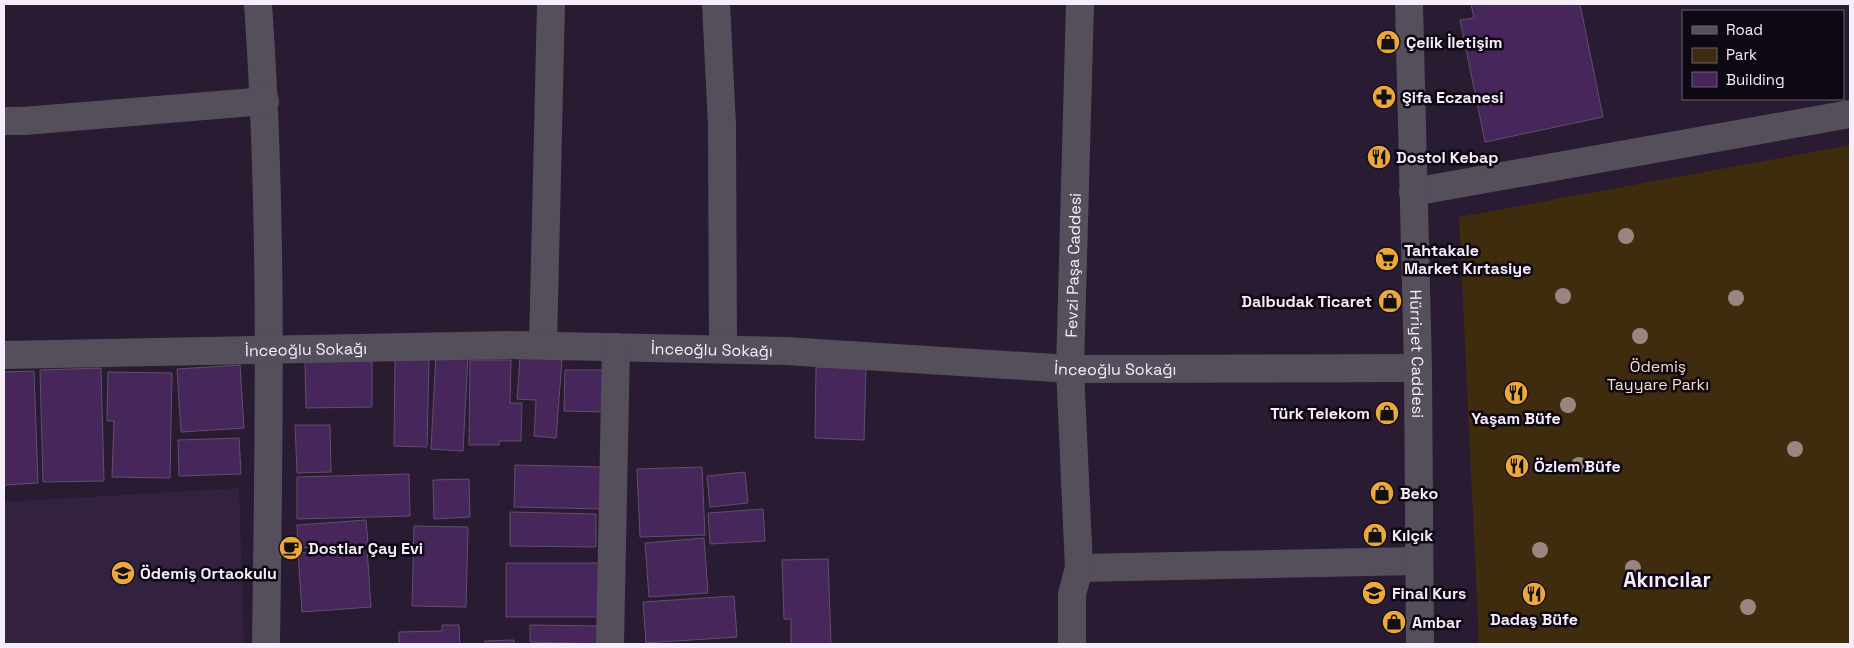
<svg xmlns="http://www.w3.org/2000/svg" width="1854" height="648" font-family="'Space Grotesk',sans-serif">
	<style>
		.built { fill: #33223f }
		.green { fill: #3f2b0e }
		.building { fill: #47275b; stroke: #5f506b }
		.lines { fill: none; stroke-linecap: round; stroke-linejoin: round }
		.minor { stroke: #554f5b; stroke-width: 28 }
		.tertiary { stroke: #554f5b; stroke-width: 28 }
		.tree { fill: #9a8680 }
		.labels { text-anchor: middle; stroke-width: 5; stroke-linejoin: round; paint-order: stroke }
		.poi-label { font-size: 16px; font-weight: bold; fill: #f5ecfc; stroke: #0e0812; text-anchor: start }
		.street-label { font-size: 16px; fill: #f5ecfc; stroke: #0e0812 }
		.park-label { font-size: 16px; fill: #f7debf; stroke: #0e0812 }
		.district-label { font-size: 21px; font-weight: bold; fill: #f5ecfc; stroke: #0e0812 }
	</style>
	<rect width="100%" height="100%" fill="#281b32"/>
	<path class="built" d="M 239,488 L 244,644 L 4,644 L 4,502 Z"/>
	<path class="green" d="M 1850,145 L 1850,644 L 1479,644 L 1459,217 Z"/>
	<path class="building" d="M 1471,4 L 1580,4 L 1603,117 L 1485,142 L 1460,20 L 1474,18 Z
		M 436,353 L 468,355 L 463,451 L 431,449 Z
		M 520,357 L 562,360 L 556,438 L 534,436 L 536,400 L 517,399 Z
		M 395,358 L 429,358 L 427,447 L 394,446 Z
		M 470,360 L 511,360 L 510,403 L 522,403 L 521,441 L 499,441 L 499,445 L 469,445 Z
		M 372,361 L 372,407 L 306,408 L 305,362 Z
		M 240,365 L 244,428 L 181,432 L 177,369 Z
		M 816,367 L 866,369 L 864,440 L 815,438 Z
		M 101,368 L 104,481 L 43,482 L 40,370 Z
		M 565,370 L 603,370 L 602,412 L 564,411 Z
		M 34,371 L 38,483 L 4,485 L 4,372 Z
		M 108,372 L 172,373 L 170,478 L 112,477 L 114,421 L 107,421 Z
		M 295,425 L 330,425 L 331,472 L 297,473 Z
		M 239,438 L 241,474 L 179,476 L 178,440 Z
		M 515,465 L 603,467 L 602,509 L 514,507 Z
		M 702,467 L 705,535 L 640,537 L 637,469 Z
		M 745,472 L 748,503 L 710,507 L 707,476 Z
		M 409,474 L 410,516 L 297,519 L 297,477 Z
		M 469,479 L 470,517 L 434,519 L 433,480 Z
		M 763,509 L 765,541 L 710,544 L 708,513 Z
		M 510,512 L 596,514 L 596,547 L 510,546 Z
		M 366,520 L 368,544 L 298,548 L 297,525 Z
		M 414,526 L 468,527 L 466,607 L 412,606 Z
		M 704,538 L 708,593 L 649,597 L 645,543 Z
		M 367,548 L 371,607 L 302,612 L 298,553 Z
		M 828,559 L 831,644 L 791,644 L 791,619 L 784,619 L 782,560 Z
		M 506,563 L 599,563 L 599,617 L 506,617 Z
		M 734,596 L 737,637 L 646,643 L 643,602 Z
		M 442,625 L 459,625 L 460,644 L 399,644 L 399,632 L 442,631 Z
		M 530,625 L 600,626 L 600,644 L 530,642 Z
		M 514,640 L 514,644 L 485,644 L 485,641 Z"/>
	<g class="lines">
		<g class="minor">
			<path d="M 258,4 C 273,217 269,431 266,644"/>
			<path d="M 716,4 L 722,125 L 723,349"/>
			<path d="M 4,121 L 24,121 L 265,101"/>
			<path d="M 1413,192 L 1850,114"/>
			<path d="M 543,345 L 551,4"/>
			<path id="s1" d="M 4,355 L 511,345 L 786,351 L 1070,369 L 1418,368"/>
			<path d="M 1079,568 L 1418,561"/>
			<path d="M 610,644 L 616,347"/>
			<path id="s2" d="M 1072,644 L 1072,594 L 1079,568 L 1070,369 L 1080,4"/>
		</g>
		<path class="tertiary" id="s3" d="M 1409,4 L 1418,368 L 1420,644"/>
	</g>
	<g class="tree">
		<circle cx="1626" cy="236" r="8"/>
		<circle cx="1563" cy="296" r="8"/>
		<circle cx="1736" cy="298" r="8"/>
		<circle cx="1640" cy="336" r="8"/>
		<circle cx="1568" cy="405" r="8"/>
		<circle cx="1795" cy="449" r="8"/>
		<circle cx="1579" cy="465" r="8"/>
		<circle cx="1540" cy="550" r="8"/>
		<circle cx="1633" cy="568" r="8"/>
		<circle cx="1748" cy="607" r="8"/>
	</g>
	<defs>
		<g id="shop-disc" transform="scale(1.25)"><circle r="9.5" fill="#eda83c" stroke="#0e0812"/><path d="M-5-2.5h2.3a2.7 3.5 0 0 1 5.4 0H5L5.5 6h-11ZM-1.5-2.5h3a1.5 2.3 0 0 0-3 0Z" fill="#111"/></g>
		<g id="pharmacy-disc" transform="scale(1.25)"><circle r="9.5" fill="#eda83c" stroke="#0e0812"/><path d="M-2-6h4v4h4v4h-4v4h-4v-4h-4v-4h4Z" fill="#111"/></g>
		<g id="restaurant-disc" transform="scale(1.25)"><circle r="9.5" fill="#eda83c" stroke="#0e0812"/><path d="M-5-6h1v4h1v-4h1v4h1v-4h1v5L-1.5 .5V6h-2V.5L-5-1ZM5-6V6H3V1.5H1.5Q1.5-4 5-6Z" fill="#111"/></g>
		<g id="supermarket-disc" transform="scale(1.25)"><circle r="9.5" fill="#eda83c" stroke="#0e0812"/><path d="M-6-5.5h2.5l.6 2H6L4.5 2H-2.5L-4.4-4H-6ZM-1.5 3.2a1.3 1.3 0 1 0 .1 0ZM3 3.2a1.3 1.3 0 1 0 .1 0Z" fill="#111"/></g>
		<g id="cafe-disc" transform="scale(1.25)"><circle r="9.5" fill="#eda83c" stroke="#0e0812"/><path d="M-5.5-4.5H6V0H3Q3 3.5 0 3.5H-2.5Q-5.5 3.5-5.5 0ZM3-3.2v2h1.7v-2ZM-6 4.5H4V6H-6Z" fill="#111"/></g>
		<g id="school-disc" transform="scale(1.25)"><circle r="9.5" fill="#eda83c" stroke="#0e0812"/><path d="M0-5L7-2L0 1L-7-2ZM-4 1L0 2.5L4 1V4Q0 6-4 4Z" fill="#111"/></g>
	</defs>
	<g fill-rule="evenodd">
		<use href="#shop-disc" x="1388" y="42"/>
		<use href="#pharmacy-disc" x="1384" y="97"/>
		<use href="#restaurant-disc" x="1379" y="157"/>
		<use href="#supermarket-disc" x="1387" y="259"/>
		<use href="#shop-disc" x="1390" y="301"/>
		<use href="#restaurant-disc" x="1516" y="393"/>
		<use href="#shop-disc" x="1387" y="413"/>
		<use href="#restaurant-disc" x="1517" y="466"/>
		<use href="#shop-disc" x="1382" y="493"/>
		<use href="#shop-disc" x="1375" y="535"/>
		<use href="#cafe-disc" x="291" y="548"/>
		<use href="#school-disc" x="123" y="573"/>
		<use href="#school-disc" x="1374" y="593"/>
		<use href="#restaurant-disc" x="1534" y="594"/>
		<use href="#shop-disc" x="1394" y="622"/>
	</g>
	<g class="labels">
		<g class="poi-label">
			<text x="1406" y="48">Çelik İletişim</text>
			<text x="1402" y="103">Şifa Eczanesi</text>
			<text x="1396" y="163">Dostol Kebap</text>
			<text x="1404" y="256">Tahtakale<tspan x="1404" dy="18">Market Kırtasiye</tspan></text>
			<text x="1372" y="307" text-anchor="end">Dalbudak Ticaret</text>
			<text x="1370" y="419" text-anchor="end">Türk Telekom</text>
			<text x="1516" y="424" text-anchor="middle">Yaşam Büfe</text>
			<text x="1534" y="472">Özlem Büfe</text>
			<text x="1400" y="499">Beko</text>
			<text x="1392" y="541">Kılçık</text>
			<text x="308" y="554">Dostlar Çay Evi</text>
			<text x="140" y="579">Ödemiş Ortaokulu</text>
			<text x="1392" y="599">Final Kurs</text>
			<text x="1534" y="625" text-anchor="middle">Dadaş Büfe</text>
			<text x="1412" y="628">Ambar</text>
		</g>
		<g class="street-label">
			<text dy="6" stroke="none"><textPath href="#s2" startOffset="380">Fevzi Paşa Caddesi</textPath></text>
			<text dy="6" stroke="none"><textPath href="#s1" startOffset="302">İnceoğlu Sokağı</textPath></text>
			<text dy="6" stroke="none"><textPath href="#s1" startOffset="708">İnceoğlu Sokağı</textPath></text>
			<text dy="6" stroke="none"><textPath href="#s3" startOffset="350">Hürriyet Caddesi</textPath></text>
			<text dy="6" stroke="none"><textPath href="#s1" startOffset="1112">İnceoğlu Sokağı</textPath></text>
		</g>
		<g class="park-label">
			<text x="1658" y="372">Ödemiş<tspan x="1658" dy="18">Tayyare Parkı</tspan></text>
		</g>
		<g class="district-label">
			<text x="1667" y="587">Akıncılar</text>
		</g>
	</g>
	<rect width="1854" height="648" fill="none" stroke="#f5ecfc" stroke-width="10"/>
	<rect x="1682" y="10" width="162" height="90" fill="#0e0812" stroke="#6a6370"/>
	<rect x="1692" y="26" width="25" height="8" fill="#554f5b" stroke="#6a6370"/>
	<text x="1726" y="35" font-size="15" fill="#f5ecfc">Road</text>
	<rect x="1692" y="48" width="25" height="15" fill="#3f2b0e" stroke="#6a6370"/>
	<text x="1726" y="60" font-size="15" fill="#f5ecfc">Park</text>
	<rect x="1692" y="72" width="25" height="15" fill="#47275b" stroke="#6a6370"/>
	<text x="1726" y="85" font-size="15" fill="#f5ecfc">Building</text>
</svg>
